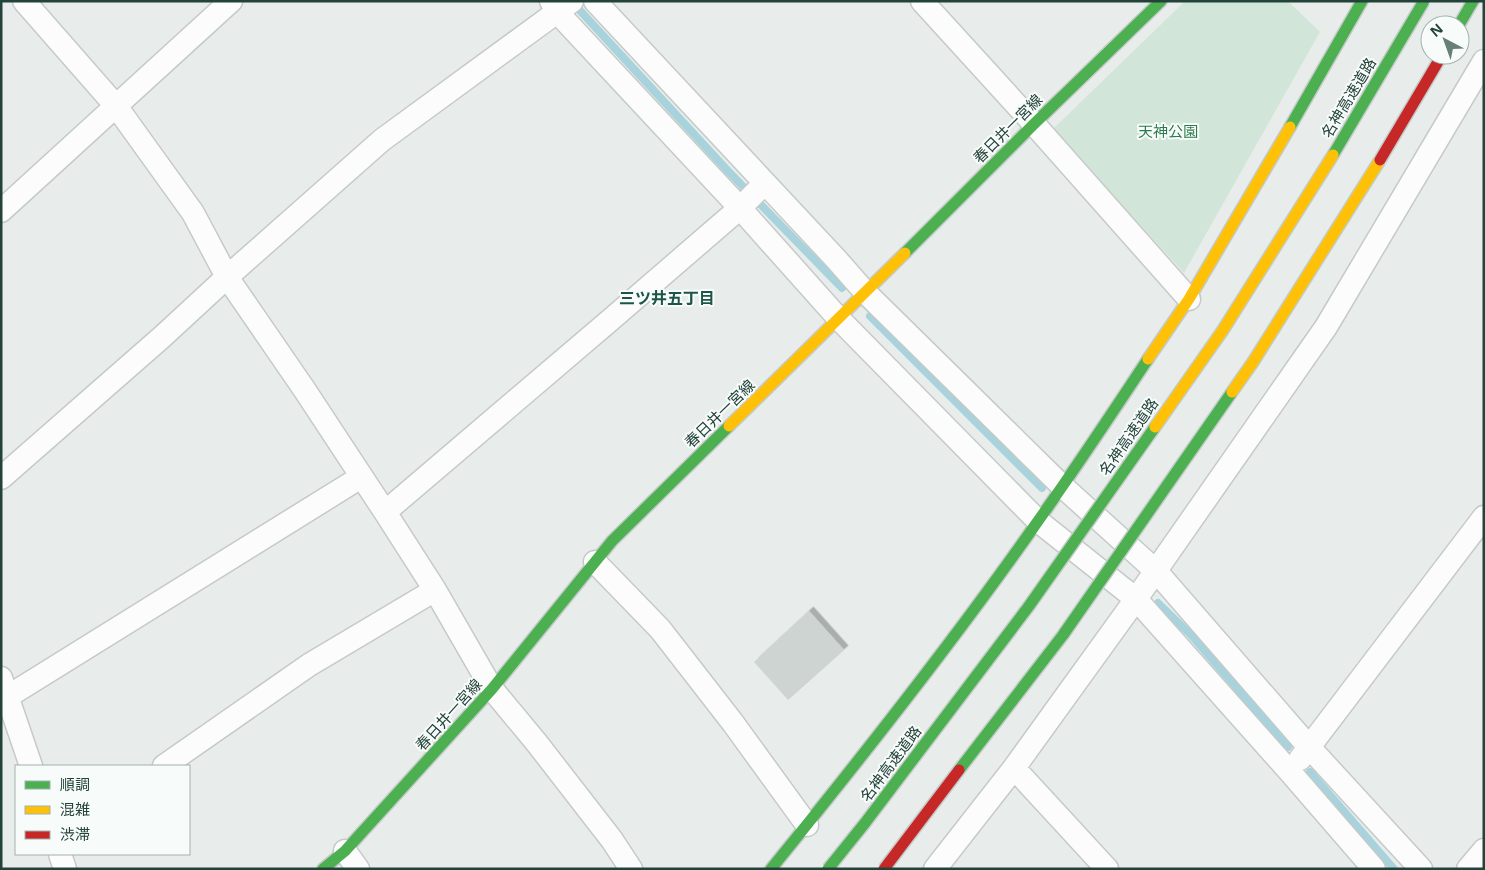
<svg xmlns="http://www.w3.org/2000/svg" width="1485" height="870" font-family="'Noto Sans','Noto Sans JP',sans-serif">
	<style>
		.green { fill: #d1e6d8 }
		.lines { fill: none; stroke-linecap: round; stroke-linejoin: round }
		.stream { stroke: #a8d3dc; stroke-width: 8 }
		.building { fill: #ced4d2; filter: url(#shadow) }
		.street-casing { stroke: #c5cac8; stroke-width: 25 }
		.fast-casing { stroke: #c3cac8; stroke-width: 14 }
		.slow-casing { stroke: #c3cac8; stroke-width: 14 }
		.street { stroke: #fcfcfc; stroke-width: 22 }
		.fast { stroke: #4caf50; stroke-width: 11 }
		.slow { stroke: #ffc107; stroke-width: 11 }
		.fast-bridge-casing { stroke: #c3ccc9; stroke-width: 14; stroke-linecap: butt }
		.slow-bridge-casing { stroke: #c3ccc9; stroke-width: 14; stroke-linecap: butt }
		.jam-bridge-casing { stroke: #c3ccc9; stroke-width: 14; stroke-linecap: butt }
		.fast-bridge { stroke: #4caf50; stroke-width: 11 }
		.slow-bridge { stroke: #ffc107; stroke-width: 11 }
		.jam-bridge { stroke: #c62828; stroke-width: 11 }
		.labels { text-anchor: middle; stroke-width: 4; stroke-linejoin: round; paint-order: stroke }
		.street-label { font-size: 15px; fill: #23423a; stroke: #f7fbf9 }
		.park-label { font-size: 15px; fill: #2c7b4c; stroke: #f7fbf9 }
		.neighbourhood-label { font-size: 16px; font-weight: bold; fill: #1e5549; stroke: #f7fbf9 }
	</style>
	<defs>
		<filter id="shadow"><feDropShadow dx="4.5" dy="-4.5" stdDeviation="0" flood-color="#0004"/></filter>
	</defs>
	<rect width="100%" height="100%" fill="#e8edeb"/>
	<path class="green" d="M 1185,1 L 1288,1 L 1320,32 L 1184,273 L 1053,129 Z"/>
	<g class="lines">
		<path class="stream" d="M 573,3 L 728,171 L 842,288
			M 870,316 L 1042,488
			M 1158,603 L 1191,635 L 1288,747
			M 1310,772 L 1394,869"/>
	</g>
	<path class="building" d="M 809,611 L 844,650 L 788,700 L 754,662 Z"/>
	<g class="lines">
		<g class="street-casing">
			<path id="street" d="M 24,1 L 116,106 L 193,213 L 227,277 L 304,389 L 385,512 L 435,590 L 492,689 L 536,742 L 612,840 L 631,869
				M 551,1 L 558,13 L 740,208 L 839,319 L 1038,521 L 1136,599 L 1290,772 L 1374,869
				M 595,1 L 836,259 L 865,292 L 1061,485 L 1156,571 L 1309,747 L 1421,869
				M 922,1 L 1034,124 L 1189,299
				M 1,211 L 231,1
				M 1,478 L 162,337 L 227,277 L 382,140 L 572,1
				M 385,512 L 608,322 L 740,208 L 765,183
				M 595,562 L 660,629 L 733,723 L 807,825
				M 1,678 L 31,766
				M 7,697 L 361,477
				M 1300,759 L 1484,517
				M 164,766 L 309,665 L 435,590
				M 1014,768 L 1107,869
				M 345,851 L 358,869
				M 60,854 L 65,869
				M 935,869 L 1014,768 L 1136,599 L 1326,327 L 1484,61
				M 1468,869 L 1484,850"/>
		</g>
		<g class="fast-casing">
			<path id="fast" d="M 1459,25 L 1473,1
				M 1290,127 L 1362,1
				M 905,253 L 1034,124 L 1161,1
				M 323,869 L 345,851 L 492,689 L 612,541 L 729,426
				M 771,869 C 863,756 954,641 1038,521 C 1076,468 1112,413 1148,359"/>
		</g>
		<g class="slow-casing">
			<path id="slow" d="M 1148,359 L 1189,299 L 1290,127
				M 729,426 L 905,253"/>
		</g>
		<use href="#street" class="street"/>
		<use href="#fast" class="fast"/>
		<use href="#slow" class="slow"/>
		<g class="fast-bridge-casing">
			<path id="fast-bridge" d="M 1333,155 L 1424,1
				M 959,770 L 1063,635 L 1232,392
				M 828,869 L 865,823 L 1029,606 L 1155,427"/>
		</g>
		<g class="slow-bridge-casing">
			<path id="slow-bridge" d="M 1232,392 L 1253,362 L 1380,160
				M 1155,427 L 1223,330 L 1333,155"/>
		</g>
		<g class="jam-bridge-casing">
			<path id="jam-bridge" d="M 1380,160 L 1442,55
				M 884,869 L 959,770"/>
		</g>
		<use href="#fast-bridge" class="fast-bridge"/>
		<use href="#slow-bridge" class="slow-bridge"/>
		<use href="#jam-bridge" class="jam-bridge"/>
	</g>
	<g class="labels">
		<g class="street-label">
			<text transform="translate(1349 98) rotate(-59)" y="5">名神高速道路</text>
			<text transform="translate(1008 129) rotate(-45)" y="5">春日井一宮線</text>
			<text transform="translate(720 414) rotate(-44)" y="5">春日井一宮線</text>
			<text transform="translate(1129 437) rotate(-55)" y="5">名神高速道路</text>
			<text transform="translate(449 715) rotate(-48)" y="5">春日井一宮線</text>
			<text transform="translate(891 764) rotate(-53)" y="5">名神高速道路</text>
		</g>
		<g class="park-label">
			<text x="1168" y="137">天神公園</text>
		</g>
		<g class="neighbourhood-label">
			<text x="667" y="304">三ツ井五丁目</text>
		</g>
	</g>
	<rect width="1485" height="870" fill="none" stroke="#23423a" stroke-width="5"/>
	<rect x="15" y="765" width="175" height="90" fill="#f7fbf9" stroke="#a2b1ad"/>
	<rect x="25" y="781" width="25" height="8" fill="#4caf50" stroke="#a2b1ad"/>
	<text x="60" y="790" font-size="15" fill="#23423a">順調</text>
	<rect x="25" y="806" width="25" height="8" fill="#ffc107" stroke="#a2b1ad"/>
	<text x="60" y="815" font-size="15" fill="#23423a">混雑</text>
	<rect x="25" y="831" width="25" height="8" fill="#c62828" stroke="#a2b1ad"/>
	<text x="60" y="840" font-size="15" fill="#23423a">渋滞</text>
	<g transform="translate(1445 40) rotate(319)"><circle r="24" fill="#f7fbf9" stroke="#a2b1ad"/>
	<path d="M0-4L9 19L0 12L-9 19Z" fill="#687e78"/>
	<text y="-8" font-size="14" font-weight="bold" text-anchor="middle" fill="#23423a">N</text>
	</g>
</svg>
